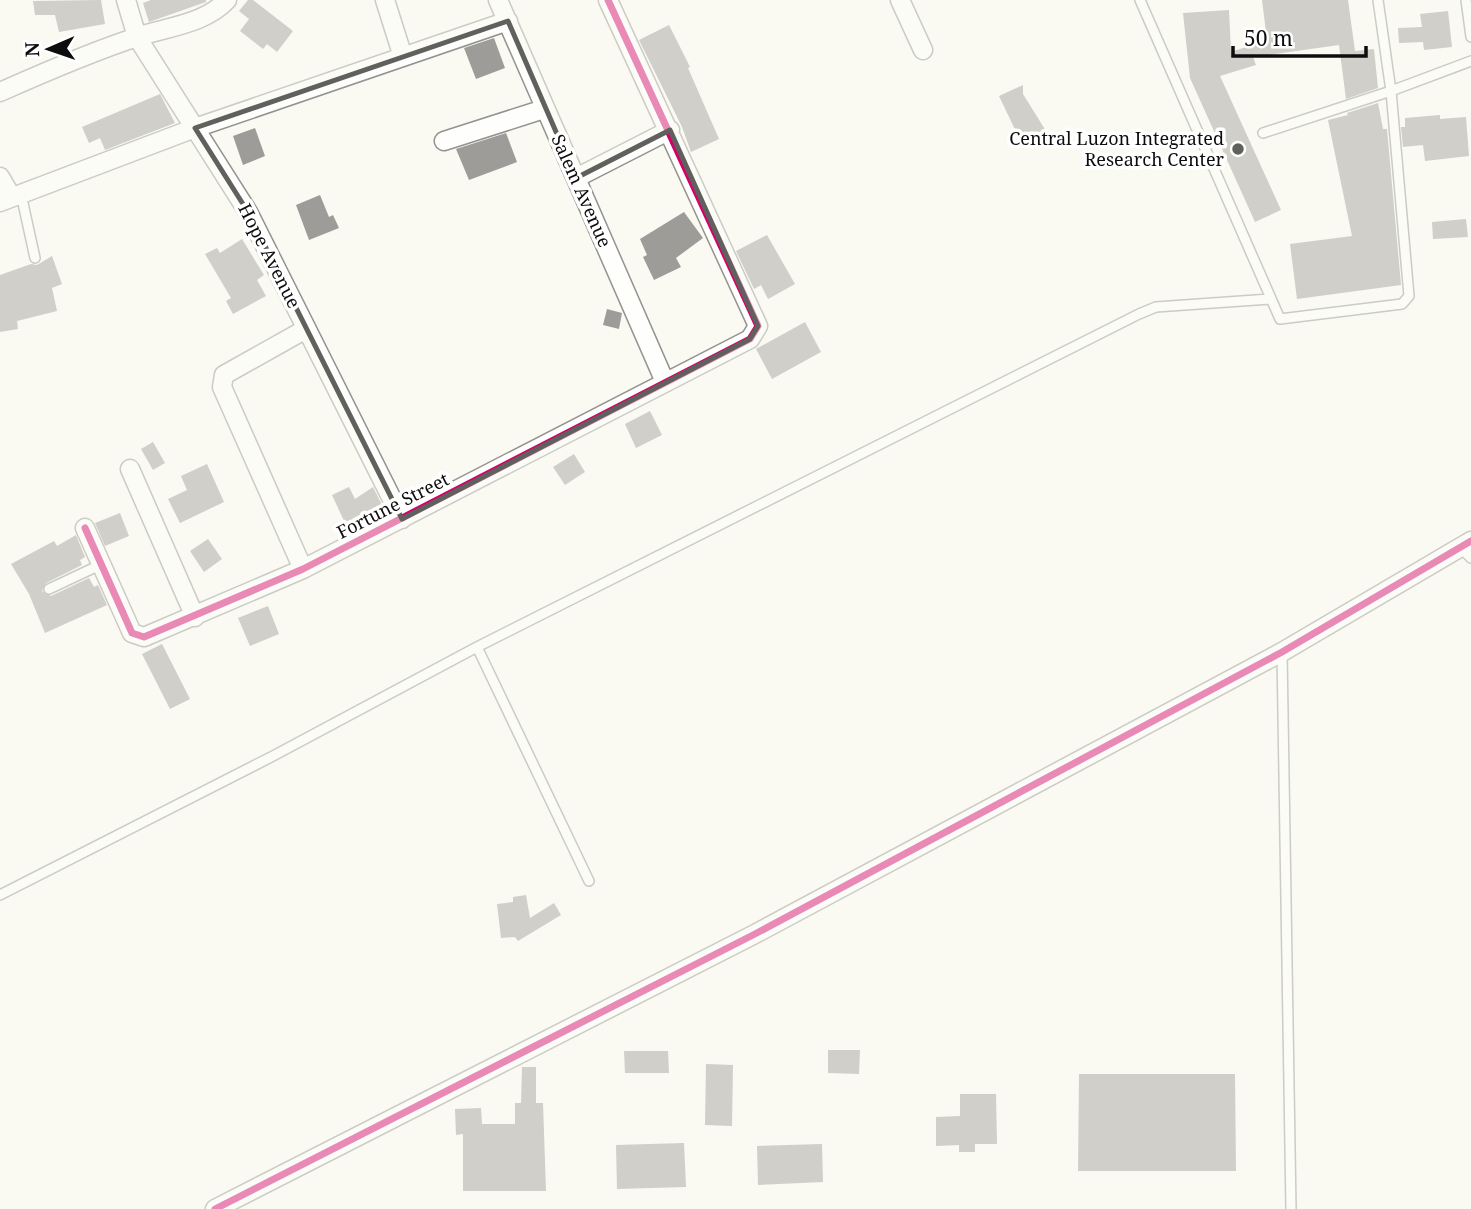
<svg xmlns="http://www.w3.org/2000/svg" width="1471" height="1209" font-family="'Noto Serif',serif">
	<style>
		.building { fill: #9d9c98 }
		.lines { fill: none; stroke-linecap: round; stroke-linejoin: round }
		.lane-casing { stroke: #949390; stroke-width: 12 }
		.street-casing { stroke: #949390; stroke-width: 21 }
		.lane { stroke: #fefefd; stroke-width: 9 }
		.street { stroke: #fefefd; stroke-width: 18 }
		.cycleway-casing { stroke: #fff; stroke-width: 11 }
		.cycleway { stroke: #d6006c; stroke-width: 7 }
		.marked { fill: none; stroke: #60605d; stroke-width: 5; stroke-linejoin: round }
		.poi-dot { fill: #60605d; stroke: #fff; stroke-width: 2.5 }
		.labels { text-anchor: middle; stroke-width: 7; stroke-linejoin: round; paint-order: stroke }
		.poi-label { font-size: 18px; fill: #0d0d0d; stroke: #fff; text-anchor: end }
		.street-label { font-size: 18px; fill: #0d0d0d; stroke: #fff }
	</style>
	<rect width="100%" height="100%" fill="#faf9f2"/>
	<path class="building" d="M 101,0 L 105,24 L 59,32 L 55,15 L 35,15 L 33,1 Z
		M 151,0 L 206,0 L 206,2 L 149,22 L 143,3 Z
		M 248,0 L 253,0 L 293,31 L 277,52 L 267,44 L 263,49 L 240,31 L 249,19 L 239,11 Z
		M 1262,0 L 1348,0 L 1355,51 L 1374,49 L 1378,88 L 1346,99 L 1339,45 L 1253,57 L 1256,65 L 1220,76 L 1281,210 L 1255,222 L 1190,78 L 1183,13 L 1229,10 L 1231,52 L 1267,40 Z
		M 1448,11 L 1452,47 L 1424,50 L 1423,42 L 1399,43 L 1398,28 L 1422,27 L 1420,14 Z
		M 669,25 L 690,67 L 688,68 L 719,139 L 691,152 L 682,127 L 639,40 Z
		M 494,38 L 505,68 L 476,79 L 464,48 Z
		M 1023,85 L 1023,94 L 1046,131 L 1028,142 L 1026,139 L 1021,142 L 999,96 Z
		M 160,94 L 175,123 L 105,150 L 100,138 L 89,143 L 82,127 Z
		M 1378,103 L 1383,129 L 1387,129 L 1401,285 L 1297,299 L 1290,244 L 1352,236 L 1328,120 L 1348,115 L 1347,113 Z
		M 1440,115 L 1440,119 L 1466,117 L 1469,156 L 1425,161 L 1423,145 L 1403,147 L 1401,127 L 1405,127 L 1405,118 Z
		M 255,128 L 265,156 L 243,165 L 233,136 Z
		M 506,133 L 517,162 L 469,180 L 456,149 Z
		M 320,195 L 329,217 L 333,215 L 339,228 L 309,240 L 296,205 Z
		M 684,212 L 703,238 L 676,258 L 681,267 L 654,280 L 643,257 L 647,255 L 640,239 Z
		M 1466,219 L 1468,237 L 1433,239 L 1432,222 Z
		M 767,235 L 795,284 L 768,299 L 761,285 L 754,289 L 736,251 Z
		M 242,239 L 264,275 L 257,280 L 266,296 L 233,314 L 226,301 L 231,298 L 205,254 L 217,248 L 220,253 Z
		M 52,256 L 62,284 L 52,288 L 57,311 L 17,321 L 18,329 L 0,332 L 0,275 L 31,264 L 37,265 Z
		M 607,309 L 622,313 L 619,329 L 603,325 Z
		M 805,322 L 821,352 L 772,379 L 756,349 Z
		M 650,411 L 662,435 L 636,448 L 625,424 Z
		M 153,442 L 165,463 L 153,470 L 141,449 Z
		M 574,454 L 585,472 L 565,485 L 553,467 Z
		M 207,464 L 224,502 L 180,523 L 168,499 L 187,490 L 181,476 Z
		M 349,487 L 355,499 L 373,487 L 383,507 L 367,516 L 365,513 L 345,523 L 332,495 Z
		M 120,513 L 129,536 L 105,546 L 95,523 Z
		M 76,535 L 85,557 L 80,560 L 82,565 L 46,583 L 42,591 L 51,596 L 89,578 L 94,587 L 98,585 L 107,605 L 45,633 L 29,594 L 11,564 L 54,541 L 57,546 Z
		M 208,539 L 222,559 L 204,572 L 190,551 Z
		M 268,606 L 279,634 L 250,646 L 238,618 Z
		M 162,644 L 190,699 L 170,709 L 142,654 Z
		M 526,895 L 530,918 L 554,903 L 561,915 L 518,941 L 515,937 L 501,938 L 497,904 L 513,902 L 513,897 Z
		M 828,1050 L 860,1050 L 859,1074 L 828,1073 Z
		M 624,1051 L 668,1051 L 669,1073 L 625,1073 Z
		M 706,1064 L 733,1065 L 732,1126 L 705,1125 Z
		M 522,1067 L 536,1067 L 536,1103 L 543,1103 L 546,1191 L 463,1191 L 463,1134 L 456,1135 L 455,1109 L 481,1108 L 482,1124 L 515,1124 L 515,1103 L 521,1103 Z
		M 1079,1074 L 1235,1074 L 1236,1171 L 1078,1171 Z
		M 960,1094 L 996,1094 L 997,1144 L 975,1144 L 975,1152 L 959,1152 L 959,1145 L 936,1146 L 936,1117 L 960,1116 Z
		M 684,1143 L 686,1187 L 617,1189 L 616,1145 Z
		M 822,1144 L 823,1182 L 758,1185 L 757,1146 Z"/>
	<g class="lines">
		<g class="lane-casing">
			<path id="lane" d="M 1140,0 L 1280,319 L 1402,304 L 1409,296 L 1391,91 L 1378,0
				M 1466,0 L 1471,37
				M 1263,133 L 1391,91 L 1471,61
				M 21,194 L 35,258
				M 1461,548 L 1471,558
				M 49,589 L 102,564
				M 477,647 L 589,881
				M 1282,652 L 1291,1209
				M 0,895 L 273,756 L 477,647 L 1139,314 L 1156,307 L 1270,299"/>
		</g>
		<g class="street-casing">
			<path id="street" d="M 126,0 L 137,37 L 248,212 L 402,519
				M 385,0 L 403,57
				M 498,0 L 665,382
				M 900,0 L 923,50
				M 0,92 C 45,72 91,52 137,37 C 167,27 205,24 227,0
				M 444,141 L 544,109
				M 0,177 L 11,196
				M 576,178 L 670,130
				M 0,202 L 195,128 L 508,21
				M 130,469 L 195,617
				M 85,528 L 132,633 L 144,637 L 303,569 L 750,339 L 758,326 L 608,0
				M 303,569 L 222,387 L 224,375 L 306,329
				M 215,1209 L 753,935 L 1282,652 L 1471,541"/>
		</g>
		<use href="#lane" class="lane"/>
		<use href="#street" class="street"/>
		<g class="cycleway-casing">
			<path id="cycleway" d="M 85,528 L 132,633 L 144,637 L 303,569 L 750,339 L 758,326 L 608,0
				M 215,1209 L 753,935 L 1282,652 L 1471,541"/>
		</g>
		<use href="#cycleway" class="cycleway"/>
	</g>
	<path d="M0 0H1471V1209H0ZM 508,21 L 576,178 L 670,130 L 758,326 L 750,339 L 402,519 L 248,212 L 195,128 Z" fill="#faf9f2" fill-opacity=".55" fill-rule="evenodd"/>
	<path class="marked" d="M 508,21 L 576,178 L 670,130 L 758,326 L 750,339 L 402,519 L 248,212 L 195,128 Z"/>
	<circle class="poi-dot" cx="1238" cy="149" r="7"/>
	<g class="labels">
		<g class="poi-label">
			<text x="1224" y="145">Central Luzon Integrated<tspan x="1224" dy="21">Research Center</tspan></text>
		</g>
		<g class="street-label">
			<text transform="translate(581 191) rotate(66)" y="6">Salem Avenue</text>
			<text transform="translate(269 256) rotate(63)" y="6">Hope Avenue</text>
			<text transform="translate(393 506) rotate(-27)" y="6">Fortune Street</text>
		</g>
	</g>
	<g transform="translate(49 49) rotate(268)" stroke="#ffffff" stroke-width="5" paint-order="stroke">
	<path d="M0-5L12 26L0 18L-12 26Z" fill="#0d0d0d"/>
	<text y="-10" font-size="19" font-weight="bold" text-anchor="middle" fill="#0d0d0d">N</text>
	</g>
	<path d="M1233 46v10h133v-10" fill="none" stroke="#0d0d0d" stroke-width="3.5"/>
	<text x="1244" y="46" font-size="21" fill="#0d0d0d" stroke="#ffffff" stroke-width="5" paint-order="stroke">50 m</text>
</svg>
